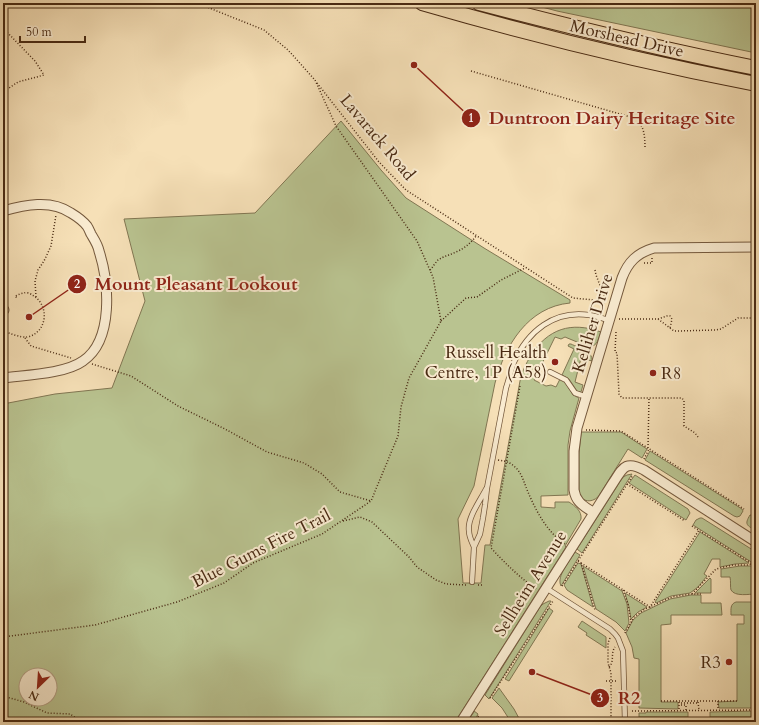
<svg xmlns="http://www.w3.org/2000/svg" width="759" height="725" font-family="Cardo,serif">
	<style>
		.green { fill: #b9c390; stroke: #817652; fill-rule: evenodd }
		.lines { fill: none; stroke-linecap: round; stroke-linejoin: round }
		.service-casing { stroke: #74583c; stroke-width: 6 }
		.minor-casing { stroke: #74583c; stroke-width: 11 }
		.primary-casing { stroke: #492a13; stroke-width: 16 }
		.path { stroke: #492a13; stroke-width: 1.5; stroke-dasharray: 1 2; stroke-linecap: butt }
		.service { stroke: #f9ebd0; stroke-width: 4.5 }
		.minor { stroke: #f9ebd0; stroke-width: 9 }
		.primary { stroke: #f6e0b7; stroke-width: 14 }
		.poi-dot { fill: #8f2418; stroke: #f9ebd0; stroke-width: 1.5 }
		.labels { text-anchor: middle; stroke-width: 4; stroke-linejoin: round; paint-order: stroke }
		.street-label { font-size: 17px; fill: #492a13; stroke: #f9ebd0 }
		.poi-label { font-size: 17px; fill: #492a13; stroke: #f9ebd0; text-anchor: end }
		.leader { fill: none; stroke: #8f2418; stroke-width: 1.5 }
		.callout-dot { fill: #8f2418; stroke: #f9ebd0; stroke-width: 1.5 }
		.mark-label { font-size: 12px; text-anchor: middle; font-weight: bold; fill: #fff }
		.callout-label { font-size: 18px; text-anchor: middle; font-weight: bold; fill: #8f2418; stroke: #f9ebd0; stroke-width: 4; stroke-linejoin: round; paint-order: stroke }
	</style>
	<rect width="100%" height="100%" fill="#f6e0b7"/>
	<filter id="stains"><feTurbulence type="fractalNoise" baseFrequency=".005" numOctaves="4"/><feColorMatrix values="0 0 0 0 .2 0 0 0 0 .09 0 0 0 0 .02 0 0 0 .5 -.17"/></filter>
	<radialGradient id="worn" r=".72"><stop offset=".6" stop-color="#630" stop-opacity="0"/><stop offset="1" stop-color="#630" stop-opacity=".3"/></radialGradient>
	<path class="green" d="M 527,3 L 756,3 L 756,53 L 557,11 Z
		M 341,121 L 381,170 L 406,198 L 484,248 L 570,300 L 570,303 C 528,307 505,345 495,383 L 474,486 L 458,519 L 463,583 L 481,583 L 485,545 L 490,545 L 520,381 C 522,371 526,364 531,355 C 548,329 571,321 601,332 C 598,339 598,346 589,347 L 565,337 L 561,339 L 555,337 L 534,380 L 546,386 L 551,385 L 556,387 L 560,379 L 564,381 L 569,388 L 573,395 L 579,398 L 570,431 L 568,445 L 568,495 L 541,496 L 541,507 L 555,508 L 555,502 L 569,502 C 575,506 582,511 581,519 L 565,546 L 566,547 L 455,722 L 3,722 L 3,404 L 55,394 L 112,388 L 145,301 L 124,219 L 255,213 ZM 26,675 L 50,675 L 50,699 L 26,699 Z
		M 569,344 L 571,344 C 579,348 593,351 592,361 L 581,358 L 575,382 L 583,385 L 581,392 L 577,391 L 569,379 L 562,375 L 574,349 L 568,346 Z
		M 581,432 L 621,432 L 647,449 L 642,458 L 628,449 L 598,497 C 591,503 583,502 579,494 L 579,454 Z
		M 650,451 L 742,509 L 743,511 L 740,516 L 737,517 L 734,516 L 645,460 Z
		M 632,474 L 582,553 L 577,549 L 623,477 L 627,475 Z
		M 635,475 L 688,509 L 690,513 L 686,520 L 629,483 Z
		M 750,515 L 756,518 L 756,531 C 747,525 744,525 750,515 Z
		M 700,518 L 702,518 L 756,552 L 756,565 L 693,525 L 696,520 Z
		M 700,532 L 749,563 L 735,564 L 720,567 L 720,559 L 712,559 L 704,574 L 707,576 L 698,587 L 690,593 L 671,596 L 656,603 L 655,602 Z
		M 575,552 L 580,555 L 561,586 C 556,576 570,561 575,552 Z
		M 578,563 L 581,564 L 593,607 L 567,590 L 564,585 Z
		M 583,566 L 622,591 L 627,604 L 629,623 L 625,631 L 616,622 L 596,609 Z
		M 740,566 L 753,566 L 756,568 L 756,594 C 749,594 735,597 731,590 C 730,587 731,581 730,577 L 721,577 L 721,569 Z
		M 710,578 L 711,579 L 711,593 L 695,593 Z
		M 625,593 L 647,607 L 638,612 L 631,619 L 629,607 Z
		M 691,595 L 701,595 L 701,603 L 721,603 L 722,615 L 671,615 L 671,624 L 661,625 L 661,702 L 678,702 L 678,709 L 639,708 L 639,659 L 634,658 L 632,647 L 626,633 L 633,620 L 641,613 L 670,599 Z
		M 549,601 L 551,601 L 489,699 L 485,695 L 540,607 L 543,604 Z
		M 736,602 L 756,602 L 756,708 L 719,708 L 718,702 L 737,701 L 737,624 L 744,624 L 744,615 L 731,615 C 731,609 730,604 736,602 Z
		M 549,608 L 553,611 L 509,681 L 505,679 Z
		M 582,621 L 606,637 L 606,648 L 586,635 L 587,633 L 578,627 Z
		M 499,688 L 514,709 L 521,722 L 511,722 L 502,708 L 492,698 Z
		M 756,711 L 756,722 L 755,717 L 710,717 L 710,712 Z
		M 474,712 L 474,711 L 478,714 L 474,722 L 467,722 Z
		M 646,712 L 688,712 L 688,717 L 639,717 L 639,713 L 646,713 Z"/>
	<g class="lines">
		<g class="service-casing">
			<path id="service" d="M 550,372 L 566,380 L 575,393 L 587,397
				M 474,547 C 472,542 469,537 469,531 C 467,518 480,501 486,489
				M 472,582 L 474,547 L 480,534 L 483,518 L 485,505 L 487,488 L 506,388 C 509,379 511,370 514,362 C 528,331 554,310 589,315 C 596,316 603,318 609,321
				M 546,588 L 610,629 L 615,634 L 618,638 L 623,651 L 625,722"/>
		</g>
		<g class="minor-casing">
			<path id="minor" d="M 3,211 C 24,205 51,199 71,213 C 76,216 83,221 87,226 C 89,229 90,232 91,234 C 94,239 98,245 99,251 C 109,282 114,340 83,361 C 65,374 25,375 3,378
				M 3,311 L 4,310
				M 594,513 C 584,506 576,503 574,490 L 574,451 L 577,428 L 622,278 C 628,262 637,253 654,248 L 756,247
				M 461,722 L 613,483 C 623,468 625,460 644,470 L 756,542"/>
		</g>
		<g class="primary-casing">
			<path id="primary" d="M 422,3 C 532,35 643,62 756,84
				M 479,3 C 571,27 663,50 756,68"/>
		</g>
		<path class="path" d="M 197,3 L 264,30 L 288,50 L 315,80
			M 3,28 L 35,61 L 44,75 L 18,82 L 3,92
			M 471,71 L 627,116 C 630,117 634,118 637,120 C 645,127 645,140 645,149
			M 317,83 L 379,162 L 406,190 L 573,298 L 594,300 L 605,304
			M 752,255 L 753,422 L 756,426
			M 644,263 L 652,263 L 652,258
			M 430,270 C 433,267 435,263 438,260 C 444,256 450,255 456,252 C 465,248 471,243 476,236
			M 595,270 L 596,275 L 606,301
			M 36,297 L 35,281 L 38,270 L 44,261 L 51,246 L 56,215
			M 619,319 L 658,319 L 674,331 L 678,331 L 715,330 L 721,329 L 738,318 L 752,318
			M 658,319 L 667,316 L 670,316 L 672,319 L 670,328
			M 441,321 L 466,298 L 477,297 L 501,280 L 525,268
			M 3,331 C 9,333 21,338 27,337 C 48,333 50,304 32,295 C 30,293 26,292 24,293 C 21,293 18,295 15,296 L 17,298
			M 616,332 L 615,352 L 617,353 L 619,394 L 622,398 L 682,398 L 684,401 L 684,426 L 695,433 L 698,437
			M 25,338 L 31,346 L 71,358
			M 92,364 L 131,376 L 178,406 L 225,429 L 267,452 L 304,463 L 322,474 L 340,492 L 371,501
			M 520,386 L 491,548 C 505,563 519,577 536,589
			M 586,430 L 621,431 L 744,509
			M 648,448 L 649,398
			M 644,459 L 649,449
			M 498,460 C 505,461 510,462 515,467 C 522,473 524,483 528,492 C 536,511 547,532 565,544
			M 627,484 L 685,521
			M 751,514 L 756,517
			M 343,521 L 360,517 L 372,522 L 409,557 L 417,567 L 436,580 L 446,584 L 466,585
			M 692,526 L 756,566
			M 578,561 L 581,563 L 595,610
			M 581,563 L 650,607 L 699,530
			M 478,585 L 483,585
			M 562,586 L 633,475
			M 623,590 L 628,604 L 631,622
			M 692,594 L 716,569 L 733,565 L 749,565 L 751,564
			M 625,633 L 634,617 L 645,609 L 672,597 L 691,594 L 701,594
			M 3,637 L 95,625 L 177,602 L 224,583 L 253,563 L 322,534 L 371,501 L 398,436 L 401,407 L 409,378 L 441,321 L 433,277 L 417,241 L 336,126 L 315,80
			M 610,638 L 608,643 L 608,663 L 611,673 L 611,722
			M 609,667 C 615,661 610,654 615,647
			M 606,681 L 616,681
			M 3,696 L 24,702 L 47,713 L 70,714 L 82,722
			M 490,698 L 553,601
			M 661,701 L 737,701
			M 718,701 L 718,710
			M 679,702 L 679,710
			M 698,702 L 699,710
			M 686,710 L 686,705 L 681,705 L 681,703 L 698,703
			M 632,711 L 756,710
			M 475,722 L 479,715"/>
		<use href="#service" class="service"/>
		<use href="#minor" class="minor"/>
		<use href="#primary" class="primary"/>
	</g>
	<g class="poi-dot">
		<circle cx="555" cy="362" r="4"/>
		<circle cx="653" cy="373" r="4"/>
		<circle cx="729" cy="662" r="4"/>
	</g>
	<g class="labels">
		<g class="street-label">
			<text transform="translate(627 38) rotate(13)" y="6">Morshead Drive</text>
			<text transform="translate(378 137) rotate(50)" y="6">Lavarack Road</text>
			<text transform="translate(592 323) rotate(-73)" y="6">Kelliher Drive</text>
			<text transform="translate(261 548) rotate(-27)" y="6">Blue Gums Fire Trail</text>
			<text transform="translate(530 583) rotate(-58)" y="6">Sellheim Avenue</text>
		</g>
		<g class="poi-label">
			<text x="547" y="358">Russell Health<tspan x="547" dy="20">Centre, 1P (A58)</tspan></text>
			<text x="661" y="379" text-anchor="start">R8</text>
			<text x="721" y="668">R3</text>
		</g>
	</g>
	<path class="leader" d="M414 65L471 118M29 317L77 284M532 672L600 698"/>
	<g class="callout-dot">
		<circle cx="414" cy="65" r="4"/>
		<circle cx="29" cy="317" r="4"/>
		<circle cx="532" cy="672" r="4"/>
		<circle cx="471" cy="118" r="10"/>
		<circle cx="77" cy="284" r="10"/>
		<circle cx="600" cy="698" r="10"/>
	</g>
	<g class="mark-label">
		<text x="471" y="122">1</text>
		<text x="77" y="288">2</text>
		<text x="600" y="702">3</text>
	</g>
	<g class="callout-label">
		<text x="612" y="124">Duntroon Dairy Heritage Site</text>
		<text x="196" y="290">Mount Pleasant Lookout</text>
		<text x="629" y="704">R2</text>
	</g>
	<rect width="759" height="725" fill="none" stroke="#f6e0b7" stroke-width="16"/>
	<rect x="4" y="4" width="751" height="717" fill="none" stroke="#492a13" stroke-width="2"/>
	<rect x="8" y="8" width="743" height="709" fill="none" stroke="#492a13"/>
	<g transform="translate(38 687) rotate(205)"><circle r="19" fill="#f9ebd0" stroke="#b39e84"/>
	<path d="M0-3L7 15L0 10L-7 15Z" fill="#8f2418"/>
	<text y="-6" font-size="11" font-weight="bold" text-anchor="middle" fill="#492a13">N</text>
	</g>
	<path d="M20 36v6h65v-6" fill="none" stroke="#492a13" stroke-width="2"/>
	<text x="26" y="36" font-size="12" fill="#492a13" stroke="#f9ebd0" stroke-width="3" paint-order="stroke">50 m</text>
	<rect width="100%" height="100%" filter="url(#stains)"/>
	<rect width="100%" height="100%" fill="url(#worn)"/>
</svg>
